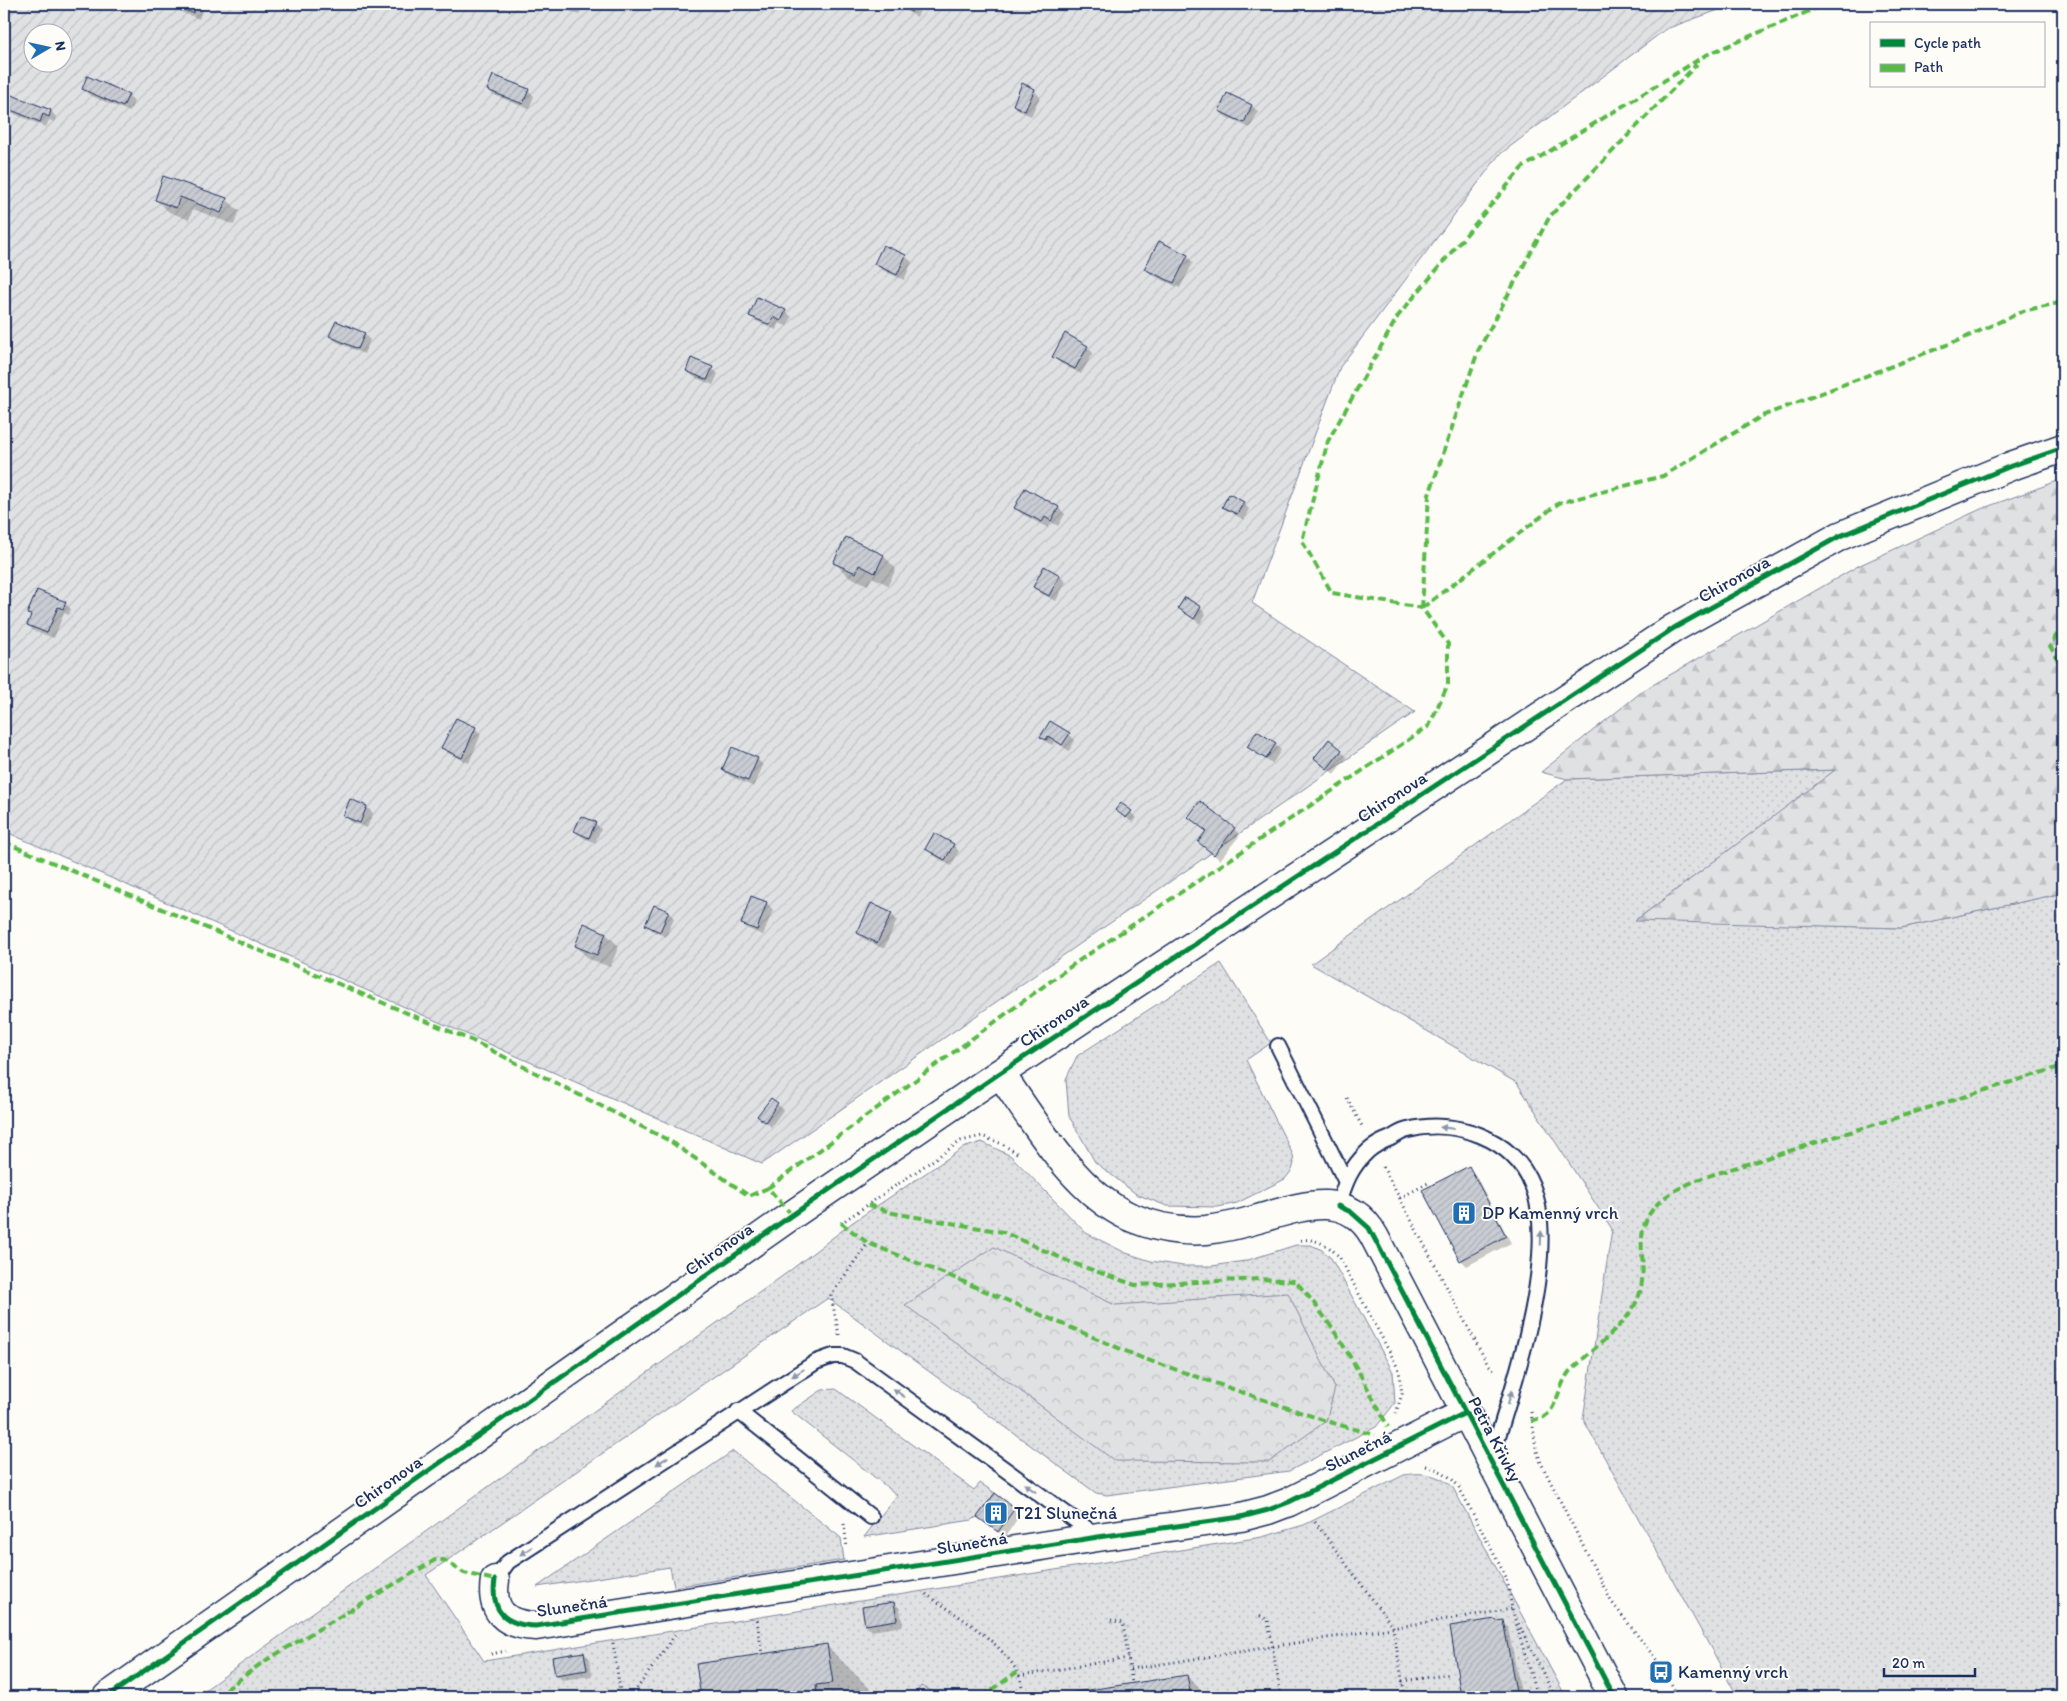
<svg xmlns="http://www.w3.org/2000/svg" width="2067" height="1701" font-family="Itim,sans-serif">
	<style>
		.grass { fill: url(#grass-dots); stroke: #7e88a0 }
		.forest { fill: url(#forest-firs); stroke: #7e88a0 }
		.park { fill: url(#park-crowns); stroke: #7e88a0 }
		.garden { fill: url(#garden-furrows); stroke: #7e88a0; fill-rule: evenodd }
		.shadow { fill: #0003 }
		.building { fill: url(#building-hatch); stroke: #1b2f5e }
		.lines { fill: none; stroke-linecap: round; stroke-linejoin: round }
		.lane-casing { stroke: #1b2f5e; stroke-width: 18 }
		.street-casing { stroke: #1b2f5e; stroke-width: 31 }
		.secondary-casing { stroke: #1b2f5e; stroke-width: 31 }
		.path { stroke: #1b2f5e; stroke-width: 3; stroke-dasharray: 1 4; stroke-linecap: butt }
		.lane { stroke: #fdfcf7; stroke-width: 14 }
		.street { stroke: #fdfcf7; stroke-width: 28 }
		.secondary { stroke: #fdfcf7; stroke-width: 28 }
		.quiet { stroke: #58b947; stroke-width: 4; stroke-dasharray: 8 4; stroke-linecap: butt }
		.cycleway-casing { stroke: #fdfcf7; stroke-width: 8 }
		.cycleway { stroke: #00873e; stroke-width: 5 }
		.oneway { fill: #8c96aa }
		.labels { text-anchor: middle; stroke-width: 4; stroke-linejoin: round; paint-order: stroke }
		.street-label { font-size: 18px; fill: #1b2f5e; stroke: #fdfcf7 }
		.poi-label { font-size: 18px; fill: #1b2f5e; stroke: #fdfcf7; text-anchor: start }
	</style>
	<defs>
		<pattern id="grass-dots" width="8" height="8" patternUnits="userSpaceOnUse" patternTransform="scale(1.25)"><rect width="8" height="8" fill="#e0e1e3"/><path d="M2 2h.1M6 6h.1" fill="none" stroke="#c0c1c5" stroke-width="1.8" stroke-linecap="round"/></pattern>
		<pattern id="forest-firs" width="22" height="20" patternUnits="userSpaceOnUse" patternTransform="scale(1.25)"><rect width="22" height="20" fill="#e0e1e3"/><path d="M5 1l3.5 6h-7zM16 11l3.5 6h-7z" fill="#c0c1c5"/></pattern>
		<pattern id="park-crowns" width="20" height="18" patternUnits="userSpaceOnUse" patternTransform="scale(1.25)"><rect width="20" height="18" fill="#e0e1e3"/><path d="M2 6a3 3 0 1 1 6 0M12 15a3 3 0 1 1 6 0" fill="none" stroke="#c0c1c5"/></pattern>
		<pattern id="garden-furrows" width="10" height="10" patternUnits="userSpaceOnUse" patternTransform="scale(1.25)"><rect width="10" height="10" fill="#e0e1e3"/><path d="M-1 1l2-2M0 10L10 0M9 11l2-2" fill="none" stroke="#c0c1c5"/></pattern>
		<pattern id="building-hatch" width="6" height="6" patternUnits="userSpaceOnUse" patternTransform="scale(1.25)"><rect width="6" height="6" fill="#c9ccd3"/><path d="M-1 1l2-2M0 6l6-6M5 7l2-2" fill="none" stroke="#acb0b8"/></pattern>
	</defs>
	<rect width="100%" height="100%" fill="#fdfcf7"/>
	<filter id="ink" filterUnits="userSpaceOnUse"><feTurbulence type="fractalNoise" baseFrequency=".02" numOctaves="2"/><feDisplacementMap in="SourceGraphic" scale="10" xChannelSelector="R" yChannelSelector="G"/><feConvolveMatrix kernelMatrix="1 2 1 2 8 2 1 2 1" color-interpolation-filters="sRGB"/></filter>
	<g filter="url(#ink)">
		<path class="grass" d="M 1836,770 L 1636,920 L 1901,928 L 2063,893 L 2063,1697 L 1738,1697 L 1583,1419 L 1612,1229 L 1517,1083 L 1311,964 L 1567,779 Z
			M 1221,963 L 1271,1043 L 1246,1060 L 1293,1155 L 1294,1163 L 1292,1170 L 1285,1179 L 1237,1203 L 1218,1207 L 1167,1206 L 1136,1194 L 1095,1162 L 1069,1116 L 1066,1079 L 1077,1056 Z
			M 982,1142 L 1011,1156 L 1086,1233 L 1126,1253 L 1151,1261 L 1183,1266 L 1212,1266 L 1245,1261 L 1296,1245 L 1311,1245 L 1322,1250 L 1331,1258 L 1393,1372 L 1395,1403 L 1376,1427 L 1289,1471 L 1107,1495 L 1096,1493 L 828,1298 L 426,1575 L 484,1661 L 1262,1537 L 1304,1525 L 1404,1475 C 1422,1472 1437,1474 1452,1486 L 1566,1697 L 195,1697 L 788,1272 L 853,1222 L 963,1148 Z
			M 836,1389 L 974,1490 L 980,1483 L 995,1493 L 977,1517 L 972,1520 L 864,1537 L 897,1495 L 791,1411 L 822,1390 Z
			M 733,1451 L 841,1538 L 844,1560 L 674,1587 L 670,1567 L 537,1587 Z"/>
		<path class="forest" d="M 2063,479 L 2063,893 L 1901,928 L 1635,921 L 1835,770 L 1567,779 L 1541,772 L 1644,690 L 1858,566 L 1981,509 Z"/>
		<path class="park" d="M 994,1247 L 1115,1305 L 1288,1293 L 1335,1388 L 1326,1421 L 1269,1462 L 1115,1461 L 905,1305 Z
			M 921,1686 L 944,1697 L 945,1697 L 913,1697 Z"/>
		<path class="garden" d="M 4,4 L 1735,4 L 1666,29 L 1499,155 L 1340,367 L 1252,603 L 1415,712 L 762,1164 L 4,831 ZM 32,32 L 62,32 L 62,62 L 32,62 Z"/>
		<path class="shadow" d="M 170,4 L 202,4 L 204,6 L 199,19 L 176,10 Z
			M 560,4 L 584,4 L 579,15 L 563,8 Z
			M 895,4 L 923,4 L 917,17 Z
			M 83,89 L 128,95 L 134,101 L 130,112 L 89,95 Z
			M 488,89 L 528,90 L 534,96 L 529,109 L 494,95 Z
			M 1034,90 L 1040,97 L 1031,116 L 1020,111 L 1014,104 Z
			M 1228,95 L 1252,106 L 1258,112 L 1250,128 L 1226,117 L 1220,111 Z
			M 6,107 L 51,111 L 57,118 L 55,122 L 49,120 L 46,127 L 12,113 Z
			M 190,185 L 226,199 L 239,211 L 234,225 L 193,209 L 189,220 L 169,212 L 156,199 L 189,187 Z
			M 884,246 L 905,256 L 912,262 L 904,280 L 882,270 L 876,264 Z
			M 1187,256 L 1193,263 L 1180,288 L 1152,275 L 1146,269 Z
			M 785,311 L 792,317 L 787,326 L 779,323 L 776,330 L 756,321 L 750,315 Z
			M 364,334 L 370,340 L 364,354 L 337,342 L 330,336 Z
			M 1087,347 L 1093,353 L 1081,374 L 1060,363 L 1054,357 Z
			M 712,368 L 718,374 L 713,385 L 694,377 L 688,371 Z
			M 1025,490 L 1059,508 L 1065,514 L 1058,526 L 1051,522 L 1048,528 L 1022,514 L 1015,508 Z
			M 1243,503 L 1249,509 L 1244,520 L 1230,512 L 1224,506 Z
			M 847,539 L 884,556 L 896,569 L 888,585 L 872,577 L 868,585 L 848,576 L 835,563 Z
			M 1044,568 L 1060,576 L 1066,582 L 1056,601 L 1040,593 L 1034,587 Z
			M 65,603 L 71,609 L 69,615 L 64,613 L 54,638 L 34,631 L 28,625 L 32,617 L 28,613 Z
			M 1180,608 L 1200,608 L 1206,614 L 1200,624 Z
			M 1051,723 L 1069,734 L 1075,740 L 1069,751 L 1055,741 L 1052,745 L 1048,743 L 1042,737 Z
			M 475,728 L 481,734 L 469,763 L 449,754 L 443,748 Z
			M 1330,741 L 1347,757 L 1334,774 L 1322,764 Z
			M 1275,744 L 1281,750 L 1272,764 L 1248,747 Z
			M 757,759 L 763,765 L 754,787 L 730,776 L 724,770 Z
			M 351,801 L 367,807 L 373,813 L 367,828 L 351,822 L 345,816 Z
			M 1121,804 L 1137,818 L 1133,823 L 1117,810 Z
			M 1190,817 L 1234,829 L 1240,835 L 1220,860 L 1199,842 L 1207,832 Z
			M 595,823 L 601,829 L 595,843 L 582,837 L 575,831 Z
			M 953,845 L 959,851 L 951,866 L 933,855 L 927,849 Z
			M 752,898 L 767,903 L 773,910 L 763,935 L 748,929 L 742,923 Z
			M 668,912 L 674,918 L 666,937 L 653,931 L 647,925 Z
			M 891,914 L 897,920 L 884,949 L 864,939 L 858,933 Z
			M 606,934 L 619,946 L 610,967 L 589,959 L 576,946 Z
			M 777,1104 L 783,1110 L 771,1127 L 759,1116 Z
			M 1468,1168 L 1475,1174 L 1511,1243 L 1467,1266 L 1461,1260 Z
			M 995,1495 L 1020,1515 L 1005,1537 L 979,1517 Z
			M 894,1603 L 900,1609 L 903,1626 L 872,1631 L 866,1625 Z
			M 1502,1622 L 1508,1628 L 1522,1697 L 1462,1697 L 1451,1627 Z
			M 826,1645 L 878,1697 L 702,1697 L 697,1666 Z
			M 584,1653 L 590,1659 L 592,1676 L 562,1680 L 556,1674 Z
			M 1187,1676 L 1208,1697 L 1058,1697 L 1058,1696 Z"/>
		<path class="building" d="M 168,4 L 197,4 L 193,13 Z
			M 560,4 L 575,4 L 572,9 Z
			M 896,4 L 914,4 L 911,12 Z
			M 493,75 L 529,89 L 523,104 L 487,90 Z
			M 87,76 L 129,94 L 123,107 L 82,89 Z
			M 1022,83 L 1035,89 L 1025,111 L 1013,105 Z
			M 1227,93 L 1252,105 L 1244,123 L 1219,111 Z
			M 9,94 L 51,110 L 49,117 L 43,114 L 40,122 L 4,107 Z
			M 163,176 L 227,198 L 221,213 L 180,197 L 176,208 L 155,200 Z
			M 1159,241 L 1188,255 L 1174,283 L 1144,269 Z
			M 883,245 L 906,255 L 897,275 L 874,264 Z
			M 757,297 L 786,310 L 781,321 L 773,317 L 770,325 L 749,316 Z
			M 336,321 L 365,333 L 358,349 L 329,336 Z
			M 1065,333 L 1088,346 L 1075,369 L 1052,357 Z
			M 691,358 L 713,367 L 707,380 L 686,371 Z
			M 1025,488 L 1059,507 L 1051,521 L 1045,517 L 1042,522 L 1014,508 Z
			M 1229,494 L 1244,502 L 1237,514 L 1222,507 Z
			M 846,537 L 884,555 L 875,573 L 859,565 L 856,573 L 833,563 Z
			M 1044,566 L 1060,575 L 1049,596 L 1033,587 Z
			M 37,590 L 66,602 L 63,609 L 58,607 L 47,633 L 27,625 L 31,615 L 27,614 Z
			M 1185,597 L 1201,607 L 1194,619 L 1178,608 Z
			M 456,718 L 476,727 L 462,758 L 441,748 Z
			M 1050,721 L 1070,733 L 1062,745 L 1048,736 L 1046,740 L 1040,737 Z
			M 1257,731 L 1276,743 L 1266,759 L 1247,747 Z
			M 1329,739 L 1342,750 L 1327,769 L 1314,758 Z
			M 732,747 L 758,758 L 748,781 L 722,770 Z
			M 350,799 L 367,806 L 360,823 L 343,816 Z
			M 1200,801 L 1235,828 L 1214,855 L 1198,842 L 1206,831 L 1188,817 Z
			M 1121,803 L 1132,811 L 1126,818 L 1115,810 Z
			M 581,816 L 596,822 L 589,838 L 574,831 Z
			M 934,833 L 954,844 L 945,860 L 925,849 Z
			M 751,896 L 767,902 L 757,930 L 741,924 Z
			M 871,903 L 892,913 L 877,943 L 857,933 Z
			M 654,905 L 669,911 L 660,932 L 645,925 Z
			M 584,923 L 606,933 L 597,955 L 575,946 Z
			M 771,1098 L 778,1103 L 765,1122 L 757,1116 Z
			M 1469,1166 L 1506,1236 L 1460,1261 L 1422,1190 Z
			M 995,1493 L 1015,1508 L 998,1532 L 977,1517 Z
			M 894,1602 L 897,1620 L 865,1625 L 862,1607 Z
			M 1495,1619 L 1496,1621 L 1503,1620 L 1517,1697 L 1461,1697 L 1450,1626 Z
			M 827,1644 L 833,1683 L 816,1685 L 817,1695 L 824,1694 L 824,1697 L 701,1697 L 696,1664 Z
			M 584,1652 L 587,1670 L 555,1675 L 552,1657 Z
			M 1187,1675 L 1191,1697 L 1057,1697 L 1056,1695 Z"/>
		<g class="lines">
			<g class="lane-casing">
				<path id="lane" d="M 1278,1046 L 1345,1180
					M 1338,1206 C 1345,1183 1350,1168 1368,1151 C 1375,1145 1383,1141 1391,1138 C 1396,1135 1402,1131 1408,1130 C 1455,1118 1513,1138 1532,1185 C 1560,1253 1513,1389 1491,1458
					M 738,1411 L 871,1517
					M 495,1580 L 508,1562 L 816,1362 L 833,1356 L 843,1356 L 855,1361 L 1097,1536"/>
			</g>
			<g class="street-casing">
				<path id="street" d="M 495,1580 C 490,1612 506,1625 536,1626 L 1098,1537 L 1241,1517 L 1268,1510 L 1289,1502 L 1465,1413"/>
			</g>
			<g class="secondary-casing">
				<path id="secondary" d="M 1000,1073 C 1034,1121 1074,1191 1128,1216 C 1153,1227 1179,1232 1206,1230 C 1224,1228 1241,1224 1258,1219 C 1300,1207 1347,1188 1374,1236 L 1614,1697
					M 107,1697 L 792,1215 L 1000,1073 L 1674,628 L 1840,536 L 2011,466 L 2063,448"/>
			</g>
			<path class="path" d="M 1347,1098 L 1363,1128
				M 1383,1167 L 1487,1363 L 1495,1371
				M 1400,1198 L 1430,1182
				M 841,1223 L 961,1141 L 982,1136 L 1002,1144 L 1020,1155
				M 1301,1240 C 1317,1238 1330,1246 1340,1258 L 1399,1370 L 1402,1394 L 1396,1413
				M 839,1335 L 831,1295 L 868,1243
				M 1531,1412 L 1536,1448 L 1541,1463 L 1611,1601 L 1665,1671 L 1678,1697
				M 1426,1466 C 1441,1470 1449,1475 1459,1487 L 1507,1579 L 1512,1609 L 1537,1697
				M 1315,1522 L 1393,1627 L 1405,1697
				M 844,1524 L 847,1547
				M 926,1594 C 956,1615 1002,1641 1019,1675 C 1022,1681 1022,1690 1023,1697
				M 1260,1616 L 1268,1620 L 1281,1697
				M 1516,1619 L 1555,1697
				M 757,1620 L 762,1654
				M 1111,1620 L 1123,1623 L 1132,1684
				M 613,1643 L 621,1697
				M 491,1654 L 506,1651
				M 1130,1669 L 1512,1609
				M 1019,1676 L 1128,1658
				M 1402,1681 L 1451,1674
				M 631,1697 L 676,1634"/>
			<use href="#lane" class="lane"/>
			<use href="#street" class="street"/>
			<use href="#secondary" class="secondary"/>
			<path class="quiet" d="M 1422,608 L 1559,503 L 1663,476 L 1762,416 L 1962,339 L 2023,311 L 2063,302
				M 1422,608 L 1429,495 L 1478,351 L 1550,216 L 1697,64
				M 2063,624 L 2050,646 L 2063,669
				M 4,842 L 473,1041 L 670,1141 L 749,1196 L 768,1188
				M 868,1205 L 893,1213 L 1003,1232 L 1070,1262 L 1135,1285 L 1260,1279 L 1295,1281 C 1335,1324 1361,1375 1388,1427
				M 792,1215 L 768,1188 L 1074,964 L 1429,726 L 1448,684 L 1448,644 L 1422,608 L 1332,593 L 1302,541 L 1328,441 L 1398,316 L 1522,168 L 1706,55 L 1826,4
				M 841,1223 L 868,1243 L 950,1276 L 1142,1358 L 1326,1421 L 1375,1435
				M 1531,1421 L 1544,1417 L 1549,1413 C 1558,1401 1560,1384 1569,1372 C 1573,1368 1579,1363 1583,1359 C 1600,1343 1621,1328 1633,1308 C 1644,1291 1643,1272 1642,1253 C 1638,1208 1666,1193 1702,1178 L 2063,1066
				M 216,1697 L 263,1662 L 435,1560 L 444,1560 L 464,1573 L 495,1580
				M 982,1697 L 1017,1672"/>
			<g class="cycleway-casing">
				<path id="cycleway" d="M 1338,1206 L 1351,1212 L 1369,1228 L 1614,1697
					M 495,1580 C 490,1612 506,1625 536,1626 L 1098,1537 L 1241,1517 L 1268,1510 L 1289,1502 L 1465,1413
					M 107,1697 L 792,1215 L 1000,1073 L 1674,628 L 1840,536 L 2011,466 L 2063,448"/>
			</g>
			<use href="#cycleway" class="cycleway"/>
		</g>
		<defs><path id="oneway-solid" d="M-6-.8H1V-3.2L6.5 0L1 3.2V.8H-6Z" transform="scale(1.25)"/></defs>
		<g class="oneway">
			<use href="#oneway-solid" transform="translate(1447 1128) rotate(-173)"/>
			<use href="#oneway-solid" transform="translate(1541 1238) rotate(-88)"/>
			<use href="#oneway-solid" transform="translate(798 1373) rotate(148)"/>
			<use href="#oneway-solid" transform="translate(899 1393) rotate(-144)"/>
			<use href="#oneway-solid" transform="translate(1510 1397) rotate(-73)"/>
			<use href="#oneway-solid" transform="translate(662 1461) rotate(147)"/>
			<use href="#oneway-solid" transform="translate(1030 1488) rotate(-144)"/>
			<use href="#oneway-solid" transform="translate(526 1551) rotate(147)"/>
		</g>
	</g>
	<defs>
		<g id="building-square" transform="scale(1.25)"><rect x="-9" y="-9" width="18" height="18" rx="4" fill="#1f6fb2" stroke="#fdfcf7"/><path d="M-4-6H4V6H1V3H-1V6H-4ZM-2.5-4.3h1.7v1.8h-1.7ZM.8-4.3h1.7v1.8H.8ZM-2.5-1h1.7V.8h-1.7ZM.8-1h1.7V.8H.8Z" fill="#fff"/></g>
		<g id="bus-square" transform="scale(1.25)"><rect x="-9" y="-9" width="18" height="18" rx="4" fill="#1f6fb2" stroke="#fdfcf7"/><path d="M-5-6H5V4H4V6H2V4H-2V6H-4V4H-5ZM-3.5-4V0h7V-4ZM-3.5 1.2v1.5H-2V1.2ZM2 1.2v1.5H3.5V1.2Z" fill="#fff"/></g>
	</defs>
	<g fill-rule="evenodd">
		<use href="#building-square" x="1464" y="1213"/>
		<use href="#building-square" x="996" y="1513"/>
		<use href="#bus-square" x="1661" y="1672"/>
	</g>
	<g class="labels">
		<g class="street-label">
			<text transform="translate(1734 579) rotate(-29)" y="6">Chironova</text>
			<text transform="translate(1392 797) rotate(-33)" y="6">Chironova</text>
			<text transform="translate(1054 1021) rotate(-34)" y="6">Chironova</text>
			<text transform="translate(719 1249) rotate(-35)" y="6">Chironova</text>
			<text transform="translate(1495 1439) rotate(62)" y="6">Petra Křivky</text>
			<text transform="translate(1358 1451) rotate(-27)" y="6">Slunečná</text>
			<text transform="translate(388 1482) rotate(-35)" y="6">Chironova</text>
			<text transform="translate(972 1543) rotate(-9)" y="6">Slunečná</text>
			<text transform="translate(572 1606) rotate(-8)" y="6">Slunečná</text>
		</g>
		<g class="poi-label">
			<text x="1482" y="1219">DP Kamenný vrch</text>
			<text x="1014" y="1519">T21 Slunečná</text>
			<text x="1678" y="1678">Kamenný vrch</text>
		</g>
	</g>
	<rect width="2067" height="1701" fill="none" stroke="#fdfcf7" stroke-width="20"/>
	<rect x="10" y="10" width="2047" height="1681" fill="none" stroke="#1b2f5e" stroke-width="2" filter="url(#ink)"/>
	<rect x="1870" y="22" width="175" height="65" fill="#fdfcf7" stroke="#a3aaba"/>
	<rect x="1880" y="39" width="25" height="8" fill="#00873e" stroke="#a3aaba"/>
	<text x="1914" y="48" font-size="15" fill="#1b2f5e">Cycle path</text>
	<rect x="1880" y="64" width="25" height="8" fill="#58b947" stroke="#a3aaba"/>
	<text x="1914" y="72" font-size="15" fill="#1b2f5e">Path</text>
	<g transform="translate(48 48) rotate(81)"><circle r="24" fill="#fdfcf7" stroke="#a3aaba"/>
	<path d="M0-4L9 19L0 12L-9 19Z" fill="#1f6fb2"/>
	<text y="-8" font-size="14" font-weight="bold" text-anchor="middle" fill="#1b2f5e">N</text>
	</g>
	<path d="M1884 1668v8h91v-8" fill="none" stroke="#1b2f5e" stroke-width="2.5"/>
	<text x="1892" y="1668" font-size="15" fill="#1b2f5e" stroke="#fdfcf7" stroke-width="4" paint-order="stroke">20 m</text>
</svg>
